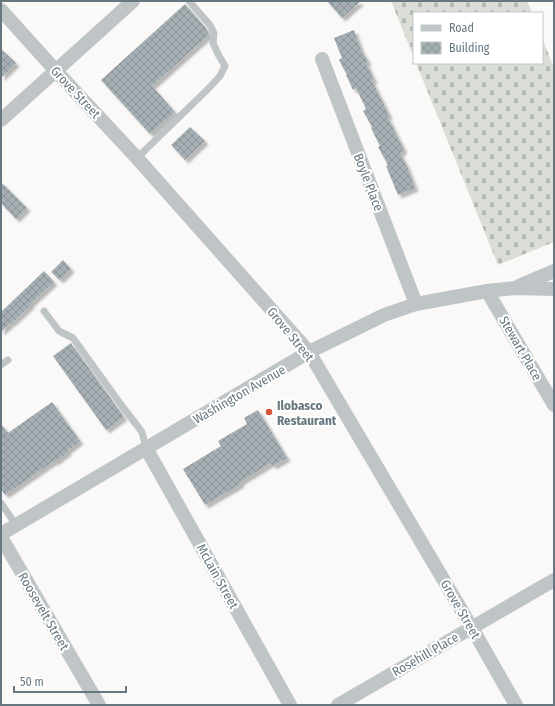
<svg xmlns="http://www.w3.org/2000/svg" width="555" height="706" font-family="'Fira Sans Condensed',sans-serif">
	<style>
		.cemetery { fill: url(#cemetery-stones) }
		.building { fill: url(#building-cross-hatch); filter: url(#shadow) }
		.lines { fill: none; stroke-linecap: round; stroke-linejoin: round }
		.service { stroke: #bfc4c7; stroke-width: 7 }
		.minor { stroke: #bfc4c7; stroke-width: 14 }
		.poi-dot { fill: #d8543a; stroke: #fff; stroke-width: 1.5 }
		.labels { text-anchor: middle; stroke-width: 4; stroke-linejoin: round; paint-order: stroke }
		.street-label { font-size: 13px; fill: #667780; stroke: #fff }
		.poi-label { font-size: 13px; font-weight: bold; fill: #667780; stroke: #fff; text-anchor: start }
	</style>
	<defs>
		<pattern id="cemetery-stones" width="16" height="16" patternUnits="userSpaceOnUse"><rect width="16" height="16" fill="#daded7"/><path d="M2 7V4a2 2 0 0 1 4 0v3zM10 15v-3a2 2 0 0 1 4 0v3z" fill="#b5b9b4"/></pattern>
		<pattern id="building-cross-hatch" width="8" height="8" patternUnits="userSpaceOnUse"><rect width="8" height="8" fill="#a6afb4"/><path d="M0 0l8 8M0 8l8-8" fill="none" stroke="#8b9398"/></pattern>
		<filter id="shadow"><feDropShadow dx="3.5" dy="3.5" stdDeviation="1" flood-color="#0004"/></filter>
	</defs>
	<rect width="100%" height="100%" fill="#faf9f8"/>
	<path class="cemetery" d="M 391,1 L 527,1 L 532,13 L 414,13 L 414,58 Z
		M 542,38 L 554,68 L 554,242 L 498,265 L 416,63 L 542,63 Z"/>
	<path class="building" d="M 327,1 L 361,1 L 342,18 Z
		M 185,4 L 206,28 L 209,35 L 152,86 L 175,112 L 150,134 L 101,80 Z
		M 354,30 L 361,50 L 368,61 L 366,63 L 374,80 L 372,81 L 389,115 L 387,116 L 404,150 L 400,153 L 407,167 L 415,188 L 398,195 L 386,166 L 388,165 L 378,147 L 380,146 L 371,128 L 372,127 L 363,111 L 366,109 L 356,88 L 353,90 L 346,75 L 347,75 L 339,60 L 342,58 L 334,38 Z
		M 1,49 L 16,63 L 1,78 Z
		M 190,127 L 205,141 L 185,160 L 171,145 Z
		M 1,182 L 27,208 L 16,219 L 1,203 Z
		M 63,260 L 71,269 L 60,280 L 51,272 Z
		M 44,271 L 54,282 L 30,304 L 31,305 L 13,322 L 12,322 L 1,332 L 1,312 Z
		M 71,343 L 124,417 L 106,430 L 53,356 Z
		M 52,402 L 80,441 L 67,451 L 68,452 L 55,462 L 54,461 L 5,495 L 1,489 L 1,424 L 8,433 Z
		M 258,410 L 287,458 L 273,466 L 271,463 L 240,482 L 241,484 L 205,505 L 183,469 L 221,446 L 218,441 L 247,424 L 244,418 Z"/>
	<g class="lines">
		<path class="service" d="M 137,158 L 209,88 L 220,76 L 225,66 L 218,54 L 213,43 L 214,33 L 210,25 L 189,1
			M 44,311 L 59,331 L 73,338 L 122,406 L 142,432 L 146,448
			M 1,365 L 8,360
			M 1,503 L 16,525"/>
		<path class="minor" d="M 1,10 L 56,71 L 137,158 L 309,352 L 472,628 L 516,705
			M 322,59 L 416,304
			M 1,120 L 133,1
			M 519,286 L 554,271
			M 487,291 L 554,405
			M 146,448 L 290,705
			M 1,534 L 309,352 L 384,315 L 416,304 L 487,291 L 515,288 L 554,289
			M 1,537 L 99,705
			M 338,705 L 554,580"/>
	</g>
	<circle class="poi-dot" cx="269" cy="412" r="4"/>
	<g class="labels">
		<g class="street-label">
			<text transform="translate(76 92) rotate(47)" y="5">Grove Street</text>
			<text transform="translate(369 182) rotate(69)" y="5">Boyle Place</text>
			<text transform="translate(291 334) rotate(51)" y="5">Grove Street</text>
			<text transform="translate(521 348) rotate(60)" y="5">Stewart Place</text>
			<text transform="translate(239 394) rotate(-30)" y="5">Washington Avenue</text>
			<text transform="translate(218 576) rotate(61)" y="5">McLain Street</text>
			<text transform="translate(461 609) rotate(60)" y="5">Grove Street</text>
			<text transform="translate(44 611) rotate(60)" y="5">Roosevelt Street</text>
			<text transform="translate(425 654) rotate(-30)" y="5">Rosehill Place</text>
		</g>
		<g class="poi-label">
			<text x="277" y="410">Ilobasco<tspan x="277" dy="15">Restaurant</tspan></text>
		</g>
	</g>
	<rect width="555" height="706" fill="none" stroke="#667780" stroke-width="4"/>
	<rect x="413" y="12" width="130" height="52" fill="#ffffff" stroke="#c2c9cc"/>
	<rect x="421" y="25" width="20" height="6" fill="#bfc4c7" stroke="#c2c9cc"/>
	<text x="449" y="32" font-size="12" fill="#667780">Road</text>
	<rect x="421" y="42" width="20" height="12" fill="url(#building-cross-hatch)" stroke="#c2c9cc"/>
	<text x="449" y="52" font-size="12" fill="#667780">Building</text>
	<path d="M14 686v6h112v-6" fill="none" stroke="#667780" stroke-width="2"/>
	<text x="20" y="686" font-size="12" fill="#667780" stroke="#ffffff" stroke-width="3" paint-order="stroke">50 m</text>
</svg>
